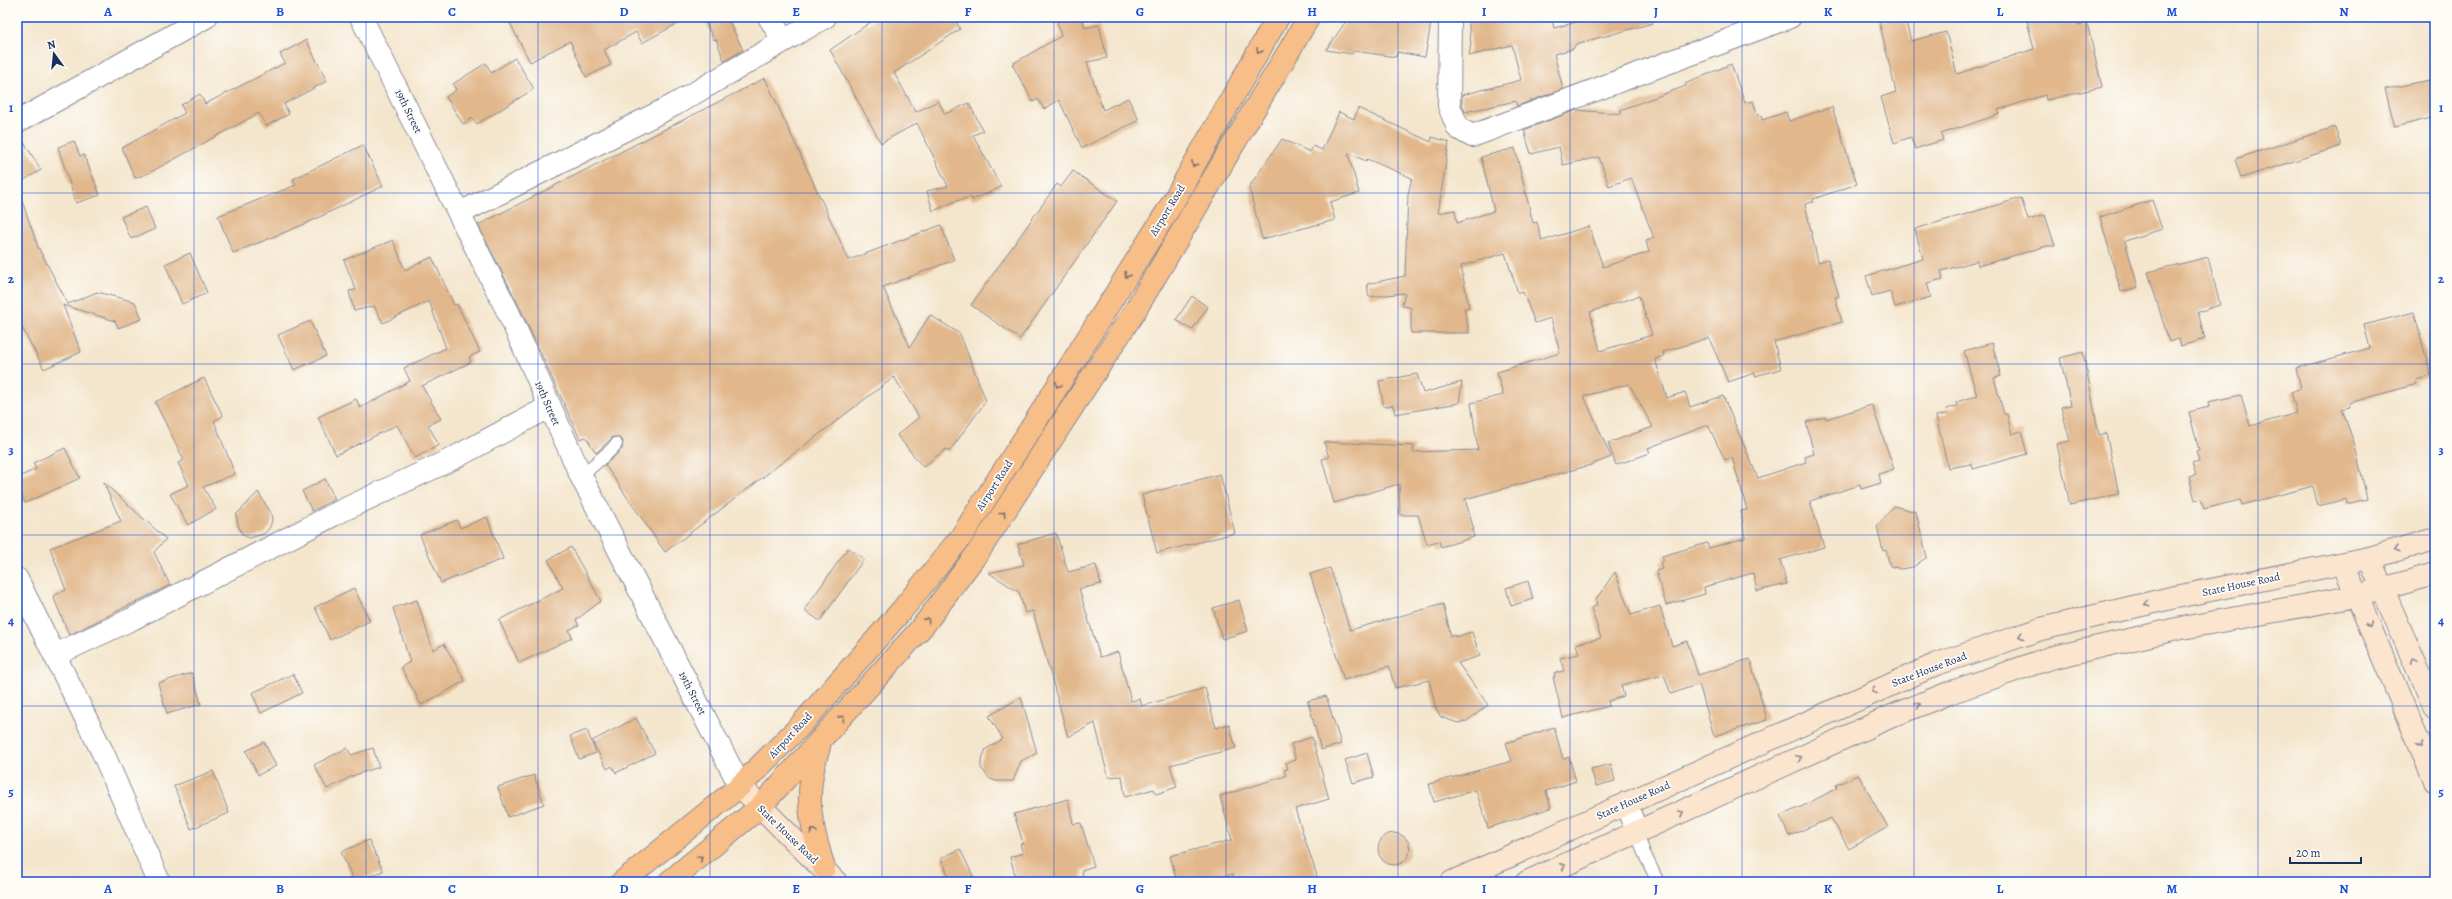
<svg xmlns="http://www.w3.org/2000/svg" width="2452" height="899" font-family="Alegreya,serif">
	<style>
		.building { fill: #e1b78b; fill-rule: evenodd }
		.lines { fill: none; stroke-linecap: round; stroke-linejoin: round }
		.lane-casing { stroke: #888a96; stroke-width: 14 }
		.street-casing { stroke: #888a96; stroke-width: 24 }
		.secondary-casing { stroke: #888a96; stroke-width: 24 }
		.primary-casing { stroke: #888a96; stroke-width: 24 }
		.lane { stroke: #fff; stroke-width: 12 }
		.street { stroke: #fff; stroke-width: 22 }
		.secondary { stroke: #fce5cf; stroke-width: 22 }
		.primary { stroke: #f7be88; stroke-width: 22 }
		.oneway { stroke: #7e6f71 }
		.oneway2 { stroke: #8c8a96 }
		.grid { fill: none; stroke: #1d4ed8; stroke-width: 1; stroke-opacity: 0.55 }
		.labels { text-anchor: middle; stroke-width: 3.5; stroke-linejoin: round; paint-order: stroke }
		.street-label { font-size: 11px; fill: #1b2f5e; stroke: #fdfcf7 }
		.neatline { fill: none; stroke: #1d4ed8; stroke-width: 1.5 }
		.grid-label { font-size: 13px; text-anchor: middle; font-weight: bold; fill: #1d4ed8 }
	</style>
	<rect width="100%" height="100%" fill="#fdfcf7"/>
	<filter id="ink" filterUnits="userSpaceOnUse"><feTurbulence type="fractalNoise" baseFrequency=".025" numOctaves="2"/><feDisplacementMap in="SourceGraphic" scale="8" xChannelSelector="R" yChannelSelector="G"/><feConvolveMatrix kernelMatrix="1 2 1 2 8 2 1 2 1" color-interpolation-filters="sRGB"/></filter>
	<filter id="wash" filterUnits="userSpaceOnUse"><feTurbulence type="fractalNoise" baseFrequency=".012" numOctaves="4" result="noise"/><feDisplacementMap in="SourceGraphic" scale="16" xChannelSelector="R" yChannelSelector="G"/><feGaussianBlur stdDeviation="0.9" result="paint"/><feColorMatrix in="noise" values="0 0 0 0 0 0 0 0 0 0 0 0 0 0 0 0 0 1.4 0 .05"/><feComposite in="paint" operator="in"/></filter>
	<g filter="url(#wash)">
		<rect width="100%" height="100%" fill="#f4e6cd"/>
		<g id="blocks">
			<path class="building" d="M 507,17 L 689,17 L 642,43 L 636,32 L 604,50 L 611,65 L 586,77 L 570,41 L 530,62 Z
				M 703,17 L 727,17 L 743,50 L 724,61 L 716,39 L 714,40 Z
				M 878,17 L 954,17 L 960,29 L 894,73 L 916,112 L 938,101 L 945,114 L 969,103 L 983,131 L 973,135 L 1001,187 L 972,200 L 971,197 L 956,201 L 933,211 L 927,191 L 948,186 L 917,123 L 881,143 L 830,50 Z
				M 1056,17 L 1082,17 L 1085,28 L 1099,25 L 1107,58 L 1087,62 L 1103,110 L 1128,98 L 1139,120 L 1082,148 L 1059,100 L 1044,109 L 1038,99 L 1033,102 L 1012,64 L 1061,36 Z
				M 1349,17 L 1432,17 L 1425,57 L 1397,52 L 1396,57 L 1354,51 L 1352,54 L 1326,50 Z
				M 1468,17 L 1551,17 L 1554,28 L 1596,17 L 1652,17 L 1653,23 L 1576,44 L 1573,49 L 1554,54 L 1563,89 L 1517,106 L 1516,101 L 1465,112 L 1462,104 L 1462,95 L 1521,80 L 1512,45 L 1469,56 L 1471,44 Z
				M 1896,17 L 1901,17 L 1902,24 L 1906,23 L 1911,41 L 1946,32 L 1957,74 L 2034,49 L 2027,21 L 2044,17 L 2077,17 L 2079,25 L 2087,23 L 2102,87 L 2046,100 L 2045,95 L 1998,110 L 2000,114 L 1941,134 L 1943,140 L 1915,149 L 1911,137 L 1894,143 L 1881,97 L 1896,92 L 1879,21 Z
				M 306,40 L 327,81 L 284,104 L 289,114 L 266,126 L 259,113 L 149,173 L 135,178 L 122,148 L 185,113 L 181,105 L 200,94 L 205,104 L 285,63 L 280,54 Z
				M 515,58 L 534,89 L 477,124 L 473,118 L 463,124 L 446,97 L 456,90 L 453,84 L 486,63 L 491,73 Z
				M 1731,64 L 1745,103 L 1753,101 L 1758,116 L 1761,115 L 1762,120 L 1786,112 L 1789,121 L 1832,107 L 1857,184 L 1813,199 L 1813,202 L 1805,204 L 1818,262 L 1828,259 L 1839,296 L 1835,297 L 1842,322 L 1774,342 L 1781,369 L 1755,376 L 1755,373 L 1728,382 L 1709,338 L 1663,352 L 1664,356 L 1655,359 L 1667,398 L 1685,392 L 1690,407 L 1723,396 L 1758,478 L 1806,462 L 1805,457 L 1814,454 L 1806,422 L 1826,417 L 1826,419 L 1872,405 L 1894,469 L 1879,474 L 1881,483 L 1861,489 L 1860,485 L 1810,501 L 1824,547 L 1780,560 L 1787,584 L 1757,591 L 1753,573 L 1704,587 L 1705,594 L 1666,605 L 1656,571 L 1662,569 L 1660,562 L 1664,561 L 1662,556 L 1707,543 L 1709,548 L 1745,538 L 1741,511 L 1747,510 L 1732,457 L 1725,460 L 1708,425 L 1648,448 L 1650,453 L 1616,465 L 1608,443 L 1653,427 L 1629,384 L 1584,396 L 1611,457 L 1591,465 L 1465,499 L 1474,530 L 1472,530 L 1474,537 L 1441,547 L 1439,541 L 1427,544 L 1418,515 L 1400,515 L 1399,484 L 1334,503 L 1322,459 L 1329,457 L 1324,442 L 1414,446 L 1413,452 L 1478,450 L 1471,403 L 1503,395 L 1497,372 L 1560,353 L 1551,318 L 1535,323 L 1523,292 L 1518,293 L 1505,253 L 1461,266 L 1469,308 L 1464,308 L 1469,333 L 1411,333 L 1411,308 L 1402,305 L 1405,293 L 1369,297 L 1367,284 L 1405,276 L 1408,194 L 1412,178 L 1367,159 L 1366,161 L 1348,153 L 1359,193 L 1330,202 L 1335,220 L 1262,239 L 1249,187 L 1282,139 L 1310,152 L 1313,146 L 1322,150 L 1339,112 L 1354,119 L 1358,108 L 1431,142 L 1432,137 L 1449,142 L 1438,213 L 1455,210 L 1457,223 L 1494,211 L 1481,157 L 1515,148 L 1533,223 L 1537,222 L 1542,241 L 1589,226 L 1603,267 L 1649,252 L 1646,241 L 1654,238 L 1631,178 L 1609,186 L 1599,157 L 1563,165 L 1559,147 L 1531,154 L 1524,130 L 1577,110 L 1622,114 L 1620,110 L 1686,86 L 1685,84 ZM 1639,296 L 1652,335 L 1600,351 L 1590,312 Z
				M 765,78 L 849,260 L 941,225 L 954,260 L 883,287 L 910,347 L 930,315 L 960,334 L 986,401 L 949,452 L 946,449 L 923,467 L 897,435 L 919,417 L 894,377 L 665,552 L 605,465 L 622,449 L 623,441 L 618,437 L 613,437 L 596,453 L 586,437 L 580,439 L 520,308 L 478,225 Z
				M 2435,79 L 2435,117 L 2395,127 L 2385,89 Z
				M 2335,127 L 2341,146 L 2241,178 L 2235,159 Z
				M 17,134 L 19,134 L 41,170 L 17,184 Z
				M 74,141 L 80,156 L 84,155 L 100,195 L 76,203 L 58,147 Z
				M 363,145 L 383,186 L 305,224 L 233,253 L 218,216 L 296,185 L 293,179 Z
				M 1073,171 L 1117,201 L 1020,339 L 971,305 L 1057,184 L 1061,187 Z
				M 17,195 L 20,195 L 38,247 L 68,304 L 97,292 L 135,302 L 142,319 L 118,328 L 115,321 L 63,305 L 81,352 L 44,369 L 17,318 Z
				M 2021,198 L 2028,220 L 2045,215 L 2055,246 L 2047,246 L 1978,266 L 1977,261 L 1941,271 L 1943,279 L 1927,283 L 1931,297 L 1895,307 L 1890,291 L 1872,296 L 1866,276 L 1923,259 L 1915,229 Z
				M 2152,200 L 2162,229 L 2125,241 L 2138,287 L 2121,292 L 2100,217 Z
				M 146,207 L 155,229 L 131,239 L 121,217 Z
				M 393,240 L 405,270 L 432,257 L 454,305 L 457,304 L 480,352 L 469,357 L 471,362 L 422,386 L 441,419 L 428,425 L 439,445 L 415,458 L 397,425 L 336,455 L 318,417 L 356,399 L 360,408 L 410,381 L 404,368 L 446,348 L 429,301 L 383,323 L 374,306 L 354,311 L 349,291 L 356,290 L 344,260 Z
				M 190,253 L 207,293 L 182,304 L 165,264 Z
				M 2208,257 L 2220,305 L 2198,312 L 2205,339 L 2181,346 L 2179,339 L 2169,342 L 2148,272 Z
				M 1192,296 L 1208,307 L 1192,330 L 1176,320 Z
				M 2414,312 L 2431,376 L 2416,380 L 2417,384 L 2349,403 L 2350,407 L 2342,409 L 2355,446 L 2367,499 L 2347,504 L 2346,499 L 2318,506 L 2313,486 L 2242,505 L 2240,500 L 2204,509 L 2201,499 L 2195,500 L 2189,477 L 2196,475 L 2192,463 L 2199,461 L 2196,451 L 2199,450 L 2189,412 L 2209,407 L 2208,402 L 2241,395 L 2250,426 L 2297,413 L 2291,392 L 2301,388 L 2296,368 L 2370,348 L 2364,325 Z
				M 310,321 L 326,356 L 294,370 L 278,335 Z
				M 1992,343 L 2001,376 L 1994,378 L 2004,414 L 2007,414 L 2012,434 L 2021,431 L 2027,454 L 1973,469 L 1972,464 L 1948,468 L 1936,416 L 1947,414 L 1946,409 L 1957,406 L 1956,402 L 1977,396 L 1964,351 Z
				M 2083,352 L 2099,435 L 2106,433 L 2119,494 L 2070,505 L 2057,444 L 2070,441 L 2061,407 L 2071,405 L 2060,358 Z
				M 1417,374 L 1423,393 L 1462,382 L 1459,403 L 1395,414 L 1393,405 L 1384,407 L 1379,381 Z
				M 204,378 L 223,416 L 214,421 L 235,474 L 203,487 L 216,509 L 188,525 L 170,494 L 189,485 L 178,463 L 184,460 L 155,402 Z
				M 65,448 L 80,478 L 25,503 L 17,485 L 17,478 L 36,469 L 33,463 Z
				M 1220,474 L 1235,533 L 1157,553 L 1142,495 Z
				M 325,479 L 335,499 L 312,511 L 302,491 Z
				M 103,482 L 166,539 L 154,552 L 170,585 L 69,635 L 53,596 L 66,590 L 50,548 L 121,521 Z
				M 258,492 L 271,513 L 272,520 L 270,527 L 264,534 L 249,538 L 243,535 L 239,528 L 236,515 Z
				M 1894,506 L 1916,512 L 1927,557 L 1913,567 L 1901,569 L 1890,566 L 1886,550 L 1883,551 L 1877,526 Z
				M 487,517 L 503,559 L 441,583 L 420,535 L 457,520 L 460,528 Z
				M 1056,533 L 1068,572 L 1096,565 L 1101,584 L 1079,589 L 1100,657 L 1118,652 L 1131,701 L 1140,699 L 1142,706 L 1205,688 L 1216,728 L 1229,724 L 1236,748 L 1170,765 L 1177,787 L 1156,794 L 1154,789 L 1125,797 L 1122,776 L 1108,777 L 1095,723 L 1068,737 L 1033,611 L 1025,613 L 1019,592 L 989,573 L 1024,565 L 1018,544 Z
				M 571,547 L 601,601 L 576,620 L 579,625 L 569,630 L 572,638 L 519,663 L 499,620 L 563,588 L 548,560 Z
				M 848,548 L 864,559 L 820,621 L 804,610 Z
				M 1330,568 L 1350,630 L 1443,604 L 1451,636 L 1455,635 L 1455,637 L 1472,632 L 1480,656 L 1458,663 L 1488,705 L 1467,721 L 1458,723 L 1441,717 L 1436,709 L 1429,680 L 1395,688 L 1389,666 L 1344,680 L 1310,574 Z
				M 1615,572 L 1631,615 L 1660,606 L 1672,646 L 1687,641 L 1698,675 L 1750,659 L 1767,720 L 1714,736 L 1699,684 L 1671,694 L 1664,675 L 1621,685 L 1624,696 L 1608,701 L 1609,706 L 1563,718 L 1553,677 L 1555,677 L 1554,673 L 1564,671 L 1560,658 L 1579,654 L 1576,644 L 1601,638 L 1591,608 L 1597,605 L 1596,599 Z
				M 1528,581 L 1533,599 L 1511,606 L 1506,588 Z
				M 354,588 L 370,621 L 330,640 L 315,607 Z
				M 417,600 L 433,650 L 444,644 L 465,681 L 421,705 L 401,667 L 410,662 L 393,608 Z
				M 1239,600 L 1248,631 L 1222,639 L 1213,608 Z
				M 192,673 L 201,704 L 167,714 L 158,683 Z
				M 293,674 L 302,693 L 261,713 L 252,693 Z
				M 1326,696 L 1341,744 L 1321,750 L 1308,701 Z
				M 1021,697 L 1037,753 L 1021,761 L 1013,781 L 996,781 L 990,779 L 981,768 L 981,761 L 986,749 L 1003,739 L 989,716 Z
				M 636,718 L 655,753 L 616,773 L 612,766 L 607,769 L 592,741 Z
				M 1554,727 L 1563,759 L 1569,757 L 1576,781 L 1546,791 L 1551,808 L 1488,828 L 1476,790 L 1434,802 L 1429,784 L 1512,761 L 1506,743 Z
				M 587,730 L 596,753 L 579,759 L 570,736 Z
				M 1312,737 L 1329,799 L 1295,809 L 1319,882 L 1234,882 L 1233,874 L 1202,882 L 1177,882 L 1170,856 L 1232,840 L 1220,796 L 1286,776 L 1284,770 L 1288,769 L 1286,763 L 1296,760 L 1291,744 Z
				M 264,742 L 276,766 L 258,775 L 246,751 Z
				M 347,748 L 351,755 L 373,748 L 379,767 L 355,775 L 327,789 L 314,765 Z
				M 1367,753 L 1374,777 L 1353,783 L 1345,760 Z
				M 1611,764 L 1615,781 L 1596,786 L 1591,769 Z
				M 213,771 L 229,813 L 191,829 L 174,786 Z
				M 534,775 L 544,804 L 508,817 L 498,787 Z
				M 1858,775 L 1888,827 L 1849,849 L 1831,818 L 1789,836 L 1780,816 L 1803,806 L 1837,788 L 1836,785 Z
				M 1068,799 L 1073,824 L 1081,823 L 1094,866 L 1082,870 L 1083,878 L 1068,882 L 1017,882 L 1010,857 L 1023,853 L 1020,844 L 1023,843 L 1014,814 Z
				M1378 849a16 16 0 1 1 32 0a16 16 0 1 1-32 0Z
				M 369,840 L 383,871 L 354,882 L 341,852 Z
				M 960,849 L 976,882 L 951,882 L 941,858 Z"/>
		</g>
	</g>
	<g filter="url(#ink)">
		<use href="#blocks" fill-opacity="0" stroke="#888a96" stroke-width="1"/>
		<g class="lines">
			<g class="lane-casing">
				<path id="lane" d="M 581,476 L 612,449 L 616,444
					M 1637,833 L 1644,853 L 1658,882"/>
			</g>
			<g class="street-casing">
				<path id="street" d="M 361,17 L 509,314 L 581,476 L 740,786
					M 769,17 L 783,40
					M 1450,17 L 1449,106 L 1458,128 L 1472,136 L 1790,17
					M 17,122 L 206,17
					M 460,213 L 674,105 L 825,17
					M 17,579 L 103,753 L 159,882
					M 55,655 L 132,619 L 341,511 L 452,459 L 549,407
					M 1626,803 L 1637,833"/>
			</g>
			<g class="secondary-casing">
				<path id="secondary" d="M 2369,558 L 2435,709
					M 2343,563 L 2435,781
					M 740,786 L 836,882
					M 1452,882 L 1937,664 L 2041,629 L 2171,598 L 2369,558 L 2435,539
					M 1527,882 L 1892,716 L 1949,693 L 2050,658 L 2177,629 L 2357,596 L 2435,574"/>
			</g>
			<g class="primary-casing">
				<path id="primary" d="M 819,747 C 803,796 810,820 824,868
					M 622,882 L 740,786 L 800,726 L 902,610 L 961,537 L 1035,422 L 1170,207 L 1278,17
					M 669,882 L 760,807 L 923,626 L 979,551 L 1136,309 L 1309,17"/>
			</g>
			<use href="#lane" class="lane"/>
			<use href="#street" class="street"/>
			<use href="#secondary" class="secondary"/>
			<use href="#primary" class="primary"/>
		</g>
		<defs><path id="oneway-chevron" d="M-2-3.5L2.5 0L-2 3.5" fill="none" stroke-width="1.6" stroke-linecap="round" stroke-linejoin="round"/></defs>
		<g class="oneway">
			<use href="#oneway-chevron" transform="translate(1259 51) rotate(120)"/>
			<use href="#oneway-chevron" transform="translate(1194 164) rotate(120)"/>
			<use href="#oneway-chevron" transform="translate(1127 275) rotate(122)"/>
			<use href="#oneway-chevron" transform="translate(1058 385) rotate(122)"/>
			<use href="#oneway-chevron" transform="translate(1003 514) rotate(-56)"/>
			<use href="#oneway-chevron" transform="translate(927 620) rotate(-53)"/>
			<use href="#oneway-chevron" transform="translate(842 718) rotate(-49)"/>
			<use href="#oneway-chevron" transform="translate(813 831) rotate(-106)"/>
			<use href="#oneway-chevron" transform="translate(700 858) rotate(-40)"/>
		</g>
		<g class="oneway2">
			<use href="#oneway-chevron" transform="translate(2397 550) rotate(164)"/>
			<use href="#oneway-chevron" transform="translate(2147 604) rotate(167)"/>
			<use href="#oneway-chevron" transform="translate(2369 625) rotate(67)"/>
			<use href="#oneway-chevron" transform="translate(2021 636) rotate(162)"/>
			<use href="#oneway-chevron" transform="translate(2414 660) rotate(-114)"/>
			<use href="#oneway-chevron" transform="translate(1874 691) rotate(157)"/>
			<use href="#oneway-chevron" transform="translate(1918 705) rotate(-22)"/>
			<use href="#oneway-chevron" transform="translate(2420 745) rotate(67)"/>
			<use href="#oneway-chevron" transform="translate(1799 758) rotate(-25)"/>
			<use href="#oneway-chevron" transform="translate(1681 813) rotate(-25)"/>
			<use href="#oneway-chevron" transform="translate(1563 866) rotate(-24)"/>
		</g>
	</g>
	<path class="grid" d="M 194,17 L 194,882M 366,17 L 366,882M 538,17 L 538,882M 710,17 L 710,882M 882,17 L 882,882M 1054,17 L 1054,882M 1226,17 L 1226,882M 1398,17 L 1398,882M 1570,17 L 1570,882M 1742,17 L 1742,882M 1914,17 L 1914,882M 2086,17 L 2086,882M 2258,17 L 2258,882M 17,193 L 2435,193M 17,364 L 2435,364M 17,535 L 2435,535M 17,706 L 2435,706"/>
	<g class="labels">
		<g class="street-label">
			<text transform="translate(409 111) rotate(64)" y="4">19th Street</text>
			<text transform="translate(1167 210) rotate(-59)" y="4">Airport Road</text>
			<text transform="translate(548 403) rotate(66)" y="4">19th Street</text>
			<text transform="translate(994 485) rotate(-57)" y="4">Airport Road</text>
			<text transform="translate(2241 584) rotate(-12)" y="4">State House Road</text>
			<text transform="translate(1929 669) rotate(-21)" y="4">State House Road</text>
			<text transform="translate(693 693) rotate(63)" y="4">19th Street</text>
			<text transform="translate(790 735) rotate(-47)" y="4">Airport Road</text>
			<text transform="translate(1633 800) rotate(-24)" y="4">State House Road</text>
			<text transform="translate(788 834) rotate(44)" y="4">State House Road</text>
		</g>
	</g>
	<rect width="2452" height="899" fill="none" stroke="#fdfcf7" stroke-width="44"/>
	<g transform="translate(54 54) rotate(345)" stroke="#fdfcf7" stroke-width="3" paint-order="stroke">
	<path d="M0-3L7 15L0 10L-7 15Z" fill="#1b2f5e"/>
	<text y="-6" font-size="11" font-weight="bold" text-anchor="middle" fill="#1b2f5e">N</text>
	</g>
	<path d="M2290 857v6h71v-6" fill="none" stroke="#1b2f5e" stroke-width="2"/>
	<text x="2296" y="857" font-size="12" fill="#1b2f5e" stroke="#fdfcf7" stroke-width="3" paint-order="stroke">20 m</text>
	<rect x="22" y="22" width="2408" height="855" class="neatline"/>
	<g class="grid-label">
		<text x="108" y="16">A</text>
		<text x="280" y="16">B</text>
		<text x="452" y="16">C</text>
		<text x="624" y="16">D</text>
		<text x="796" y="16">E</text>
		<text x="968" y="16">F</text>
		<text x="1140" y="16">G</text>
		<text x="1312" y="16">H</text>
		<text x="1484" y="16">I</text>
		<text x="1656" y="16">J</text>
		<text x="1828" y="16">K</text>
		<text x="2000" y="16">L</text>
		<text x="2172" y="16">M</text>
		<text x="2344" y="16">N</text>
		<text x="11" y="112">1</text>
		<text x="2441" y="112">1</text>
		<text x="11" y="283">2</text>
		<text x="2441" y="283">2</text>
		<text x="11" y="454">3</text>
		<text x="2441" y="454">3</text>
		<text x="11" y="625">4</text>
		<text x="2441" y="625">4</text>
		<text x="11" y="796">5</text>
		<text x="2441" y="796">5</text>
		<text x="108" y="893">A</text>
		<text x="280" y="893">B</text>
		<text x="452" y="893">C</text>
		<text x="624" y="893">D</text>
		<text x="796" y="893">E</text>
		<text x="968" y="893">F</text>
		<text x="1140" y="893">G</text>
		<text x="1312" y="893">H</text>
		<text x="1484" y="893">I</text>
		<text x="1656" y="893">J</text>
		<text x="1828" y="893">K</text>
		<text x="2000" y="893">L</text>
		<text x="2172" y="893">M</text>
		<text x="2344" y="893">N</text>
	</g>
</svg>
